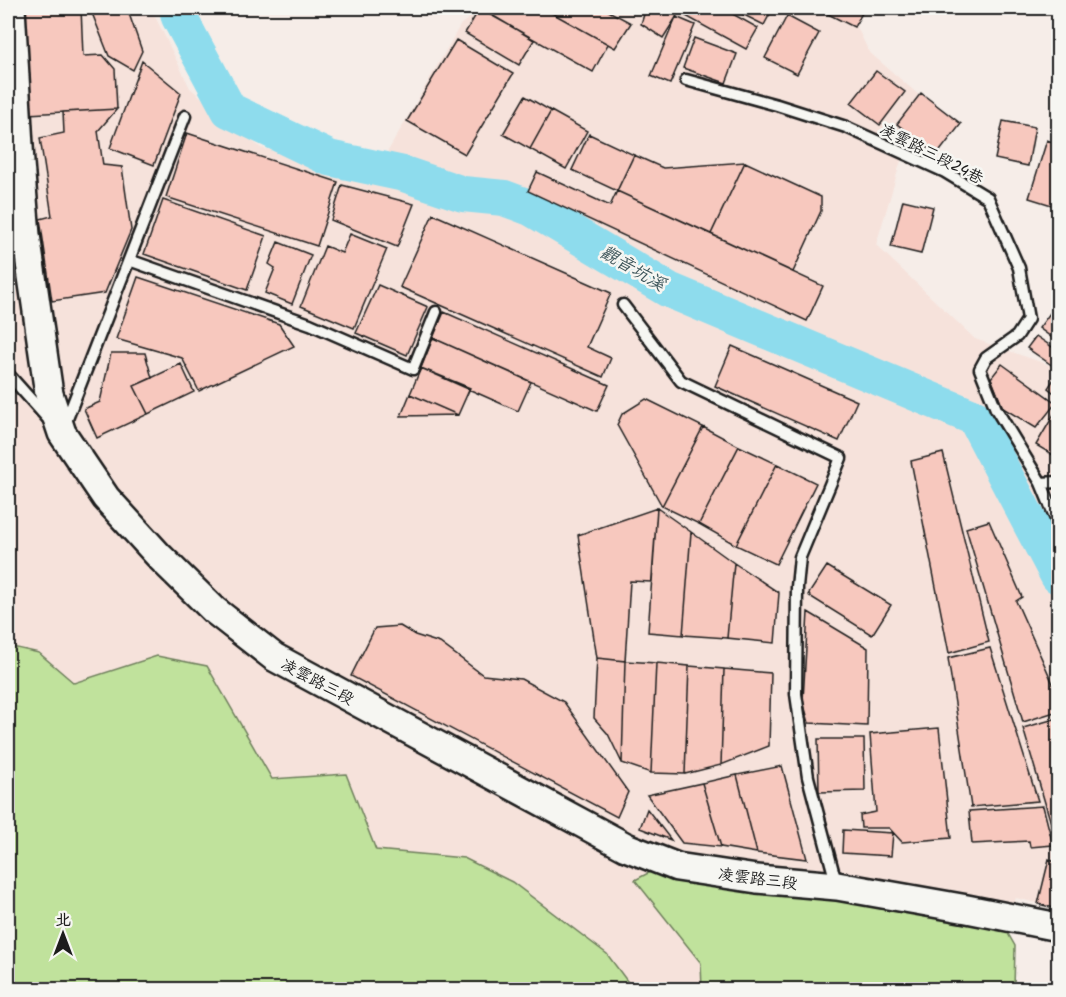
<svg xmlns="http://www.w3.org/2000/svg" width="1066" height="997" font-family="Kalam,'LXGW WenKai TC',sans-serif">
	<style>
		.built { fill: #f6e2db }
		.green { fill: #c0e29c; stroke: #6e7f5c; stroke-width: 1.5 }
		.lines { fill: none; stroke-linecap: round; stroke-linejoin: round }
		.river { stroke: #8edced; stroke-width: 36 }
		.building { fill: #f7c8be; stroke: #1c1c1c; stroke-width: 1.5 }
		.service-casing { stroke: #1c1c1c; stroke-width: 15 }
		.tertiary-casing { stroke: #1c1c1c; stroke-width: 32 }
		.service { stroke: #f6f6f2; stroke-width: 10 }
		.tertiary { stroke: #f6f6f2; stroke-width: 27 }
		.labels { text-anchor: middle; stroke-width: 5; stroke-linejoin: round; paint-order: stroke }
		.street-label { font-size: 16px; fill: #1c1c1c; stroke: #f6f6f2 }
		.water-label { font-size: 18px; font-style: italic; fill: #3e565b; stroke: #f6f6f2 }
	</style>
	<rect width="100%" height="100%" fill="#f6ede8"/>
	<filter id="ink" filterUnits="userSpaceOnUse"><feTurbulence type="fractalNoise" baseFrequency=".0167" numOctaves="2"/><feDisplacementMap in="SourceGraphic" scale="12" xChannelSelector="R" yChannelSelector="G"/><feConvolveMatrix kernelMatrix="1 2 1 2 8 2 1 2 1" color-interpolation-filters="sRGB"/></filter>
	<g filter="url(#ink)">
		<path class="built" d="M 8,8 L 151,8 L 190,88 L 261,148 L 376,172 L 461,24 L 484,8 L 848,8 L 869,52 L 920,96 L 876,245 L 975,339 L 1058,368 L 1058,908 L 1016,898 L 1003,925 L 635,880 L 701,963 L 702,989 L 633,989 L 607,954 L 512,882 L 464,858 L 376,850 L 345,774 L 272,779 L 207,666 L 157,656 L 74,683 L 39,653 L 8,646 Z"/>
		<path class="green" d="M 8,646 L 39,653 L 74,683 L 157,656 L 207,666 L 272,779 L 346,774 L 376,850 L 464,858 L 512,882 L 607,954 L 633,989 L 8,989 Z
			M 669,862 L 1003,925 L 1015,946 L 1014,989 L 702,989 L 701,963 L 635,880 Z"/>
		<g class="lines">
			<path class="river" d="M 177,8 L 179,17 L 229,110 L 329,158 L 404,174 L 463,194 L 504,198 L 531,208 L 669,290 L 975,418 L 1058,576"/>
		</g>
		<path class="building" d="M 21,8 L 81,8 L 83,56 L 103,55 L 115,69 L 117,109 L 28,114 Z
			M 90,8 L 127,8 L 142,51 L 133,70 L 109,56 Z
			M 480,8 L 534,40 L 519,65 L 465,33 Z
			M 490,8 L 543,8 L 608,44 L 593,72 L 487,13 Z
			M 543,8 L 603,8 L 631,23 L 615,48 Z
			M 646,8 L 682,8 L 663,38 L 641,24 Z
			M 688,8 L 722,8 L 758,28 L 746,49 L 684,15 Z
			M 730,8 L 773,8 L 764,25 Z
			M 816,8 L 865,8 L 854,27 Z
			M 787,16 L 819,33 L 797,74 L 765,58 Z
			M 676,17 L 695,25 L 670,84 L 651,76 Z
			M 694,38 L 737,54 L 726,83 L 683,68 Z
			M 456,40 L 513,74 L 465,154 L 407,121 Z
			M 142,61 L 181,93 L 154,165 L 110,148 Z
			M 876,71 L 905,92 L 880,125 L 851,103 Z
			M 921,93 L 961,124 L 937,155 L 897,124 Z
			M 525,96 L 551,111 L 530,149 L 503,134 Z
			M 117,109 L 98,131 L 103,165 L 122,167 L 131,230 L 105,293 L 52,301 L 40,219 L 52,216 L 40,138 L 64,133 L 63,112 Z
			M 551,111 L 587,131 L 566,169 L 530,149 Z
			M 1003,121 L 1035,127 L 1028,166 L 995,159 Z
			M 187,133 L 338,182 L 317,246 L 166,197 Z
			M 589,134 L 634,155 L 617,191 L 572,170 Z
			M 1047,140 L 1058,144 L 1058,207 L 1029,198 Z
			M 634,155 L 663,168 L 745,162 L 711,234 L 617,191 Z
			M 745,162 L 821,197 L 821,211 L 793,272 L 711,234 Z
			M 537,172 L 610,206 L 617,191 L 823,286 L 807,321 L 528,191 Z
			M 342,185 L 414,204 L 397,247 L 331,220 Z
			M 163,200 L 266,236 L 247,290 L 144,254 Z
			M 903,200 L 933,207 L 921,254 L 891,247 Z
			M 433,214 L 611,293 L 587,347 L 611,358 L 603,377 L 400,287 Z
			M 350,234 L 387,249 L 354,328 L 301,306 L 325,246 L 342,253 Z
			M 278,242 L 311,255 L 292,304 L 265,293 L 275,268 L 269,264 Z
			M 138,277 L 279,324 L 294,346 L 199,391 L 182,358 L 116,339 Z
			M 378,285 L 428,307 L 407,355 L 356,333 Z
			M 444,312 L 609,385 L 597,411 L 433,338 Z
			M 1050,313 L 1058,319 L 1058,342 L 1039,328 Z
			M 1036,336 L 1058,351 L 1058,365 L 1056,368 L 1027,348 Z
			M 433,338 L 531,382 L 518,411 L 421,368 Z
			M 732,346 L 857,401 L 839,441 L 715,386 Z
			M 111,353 L 145,353 L 152,378 L 134,386 L 148,414 L 97,438 L 84,409 L 100,402 Z
			M 181,364 L 194,392 L 148,414 L 134,386 Z
			M 1002,364 L 1056,403 L 1036,428 L 1003,408 L 991,378 Z
			M 421,368 L 470,388 L 458,415 L 410,394 Z
			M 1058,373 L 1058,396 L 1048,388 Z
			M 410,394 L 458,415 L 401,416 Z
			M 646,399 L 703,427 L 662,506 L 617,425 L 622,414 Z
			M 1056,411 L 1058,413 L 1058,458 L 1036,445 Z
			M 703,427 L 739,446 L 699,524 L 662,506 Z
			M 739,446 L 777,464 L 736,545 L 699,524 Z
			M 943,453 L 989,642 L 949,653 L 911,461 Z
			M 777,464 L 816,483 L 776,564 L 736,545 Z
			M 657,508 L 691,532 L 683,635 L 648,632 Z
			M 657,508 L 652,582 L 630,581 L 625,661 L 597,658 L 578,535 Z
			M 989,521 L 1022,597 L 1016,601 L 1058,695 L 1058,711 L 1023,722 L 966,528 Z
			M 691,532 L 734,563 L 727,638 L 683,635 Z
			M 734,563 L 779,593 L 775,643 L 727,638 Z
			M 827,566 L 891,605 L 872,635 L 808,595 Z
			M 808,612 L 868,648 L 867,726 L 809,723 L 803,701 Z
			M 400,626 L 415,635 L 440,643 L 483,675 L 521,679 L 564,702 L 628,792 L 617,817 L 351,676 L 375,628 Z
			M 990,648 L 1038,801 L 971,807 L 948,658 Z
			M 597,658 L 625,661 L 622,763 L 608,734 L 594,718 Z
			M 625,661 L 656,663 L 651,773 L 622,763 Z
			M 656,663 L 689,666 L 685,774 L 651,773 Z
			M 689,666 L 724,669 L 721,765 L 685,774 Z
			M 724,669 L 771,673 L 769,746 L 721,765 Z
			M 1058,718 L 1058,847 L 1023,728 Z
			M 939,728 L 951,838 L 902,842 L 889,828 L 861,828 L 860,815 L 876,812 L 870,734 Z
			M 818,739 L 864,739 L 865,791 L 819,792 Z
			M 782,766 L 807,859 L 757,853 L 737,775 Z
			M 737,775 L 757,853 L 721,847 L 702,783 Z
			M 702,783 L 721,847 L 682,843 L 647,795 Z
			M 1043,806 L 1053,845 L 1030,847 L 1029,841 L 972,844 L 969,811 Z
			M 647,809 L 671,840 L 640,828 Z
			M 843,830 L 893,833 L 891,856 L 842,853 Z
			M 1049,859 L 1058,864 L 1058,909 L 1038,904 Z"/>
		<g class="lines">
			<g class="service-casing">
				<path id="service" d="M 686,80 L 777,105 L 846,127 L 945,172 L 988,198 L 1019,268 L 1028,319 L 1017,336 L 986,358 L 980,369 L 996,409 L 1041,483 L 1058,524
					M 129,260 L 310,324 L 413,369 L 436,312
					M 623,305 L 681,381 L 841,458 L 800,557 L 797,587 L 796,694 L 808,777 L 837,886
					M 8,374 L 49,420
					M 65,424 L 185,116
					M 1041,483 L 1058,482"/>
			</g>
			<g class="tertiary-casing">
				<path id="tertiary" d="M 11,8 L 20,163 L 26,235 L 49,394 L 62,433 L 106,498 L 160,557 L 214,610 L 274,657 L 626,847 L 677,867 L 757,879 L 837,886 L 967,909 L 1058,927"/>
			</g>
			<use href="#service" class="service"/>
			<use href="#tertiary" class="tertiary"/>
		</g>
	</g>
	<g class="labels">
		<g class="street-label">
			<text transform="translate(932 153) rotate(27)" y="6">凌雲路三段24巷</text>
			<text transform="translate(318 681) rotate(28)" y="6">凌雲路三段</text>
			<text transform="translate(758 878) rotate(7)" y="6">凌雲路三段</text>
		</g>
		<g class="water-label">
			<text transform="translate(633 268) rotate(30)" y="6">觀音坑溪</text>
		</g>
	</g>
	<rect width="1066" height="997" fill="none" stroke="#f6f6f2" stroke-width="30"/>
	<rect x="15" y="15" width="1036" height="967" fill="none" stroke="#1c1c1c" stroke-width="2" filter="url(#ink)"/>
	<g transform="translate(63 934)" stroke="#f6f6f2" stroke-width="4.5" paint-order="stroke">
	<path d="M0-4.5L10 22L0 15L-10 22Z" fill="#1c1c1c"/>
	<text y="-9" font-size="16" font-weight="bold" text-anchor="middle" fill="#1c1c1c">北</text>
	</g>
</svg>
